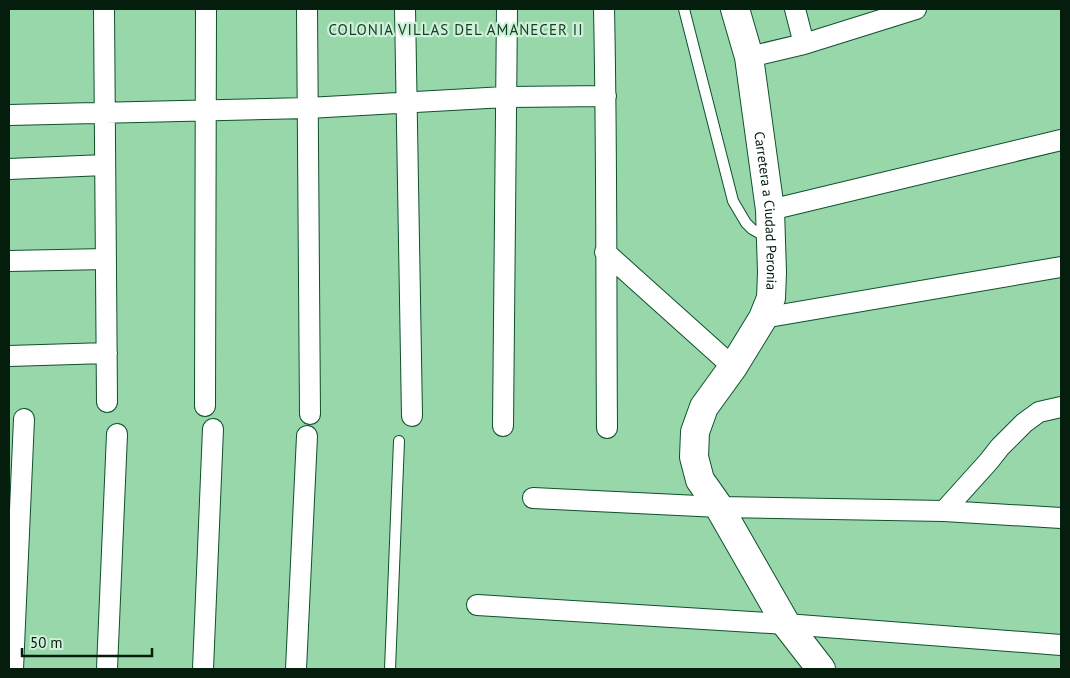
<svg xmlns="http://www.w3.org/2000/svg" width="1070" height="678" font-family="'PT Sans',sans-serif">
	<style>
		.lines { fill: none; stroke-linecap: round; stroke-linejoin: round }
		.lane-casing { stroke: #0e512c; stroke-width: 12 }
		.street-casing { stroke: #0e512c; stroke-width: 22 }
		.secondary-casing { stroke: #0e512c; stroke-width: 30 }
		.lane { stroke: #fff; stroke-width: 10 }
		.street { stroke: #fff; stroke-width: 20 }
		.secondary { stroke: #fff; stroke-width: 28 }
		.labels { text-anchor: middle; stroke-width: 4.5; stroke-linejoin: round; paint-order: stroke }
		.street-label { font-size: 14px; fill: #041d0d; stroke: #d0efd8 }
		.neighbourhood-label { font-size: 15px; letter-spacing: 1px; fill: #104124; stroke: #d0efd8 }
	</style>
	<rect width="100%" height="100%" fill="#97d7aa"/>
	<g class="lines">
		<g class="lane-casing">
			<path id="lane" d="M 684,9 L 733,201 L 746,223 L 752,229 L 768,238
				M 390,669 L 399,441"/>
		</g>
		<g class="street-casing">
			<path id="street" d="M 104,9 L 107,402
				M 307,9 L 310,414
				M 405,9 L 412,416
				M 604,9 C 607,149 606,288 607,428
				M 795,9 L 804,44
				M 749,57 L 804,44 L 916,9
				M 9,115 L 308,108 L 505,97 L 606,96
				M 9,169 L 105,165
				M 770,210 L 1061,140
				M 605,252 L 733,367
				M 9,261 L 106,259
				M 763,318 L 1061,267
				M 9,356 L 107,353
				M 205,406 L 206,9
				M 503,426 L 507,9
				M 533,498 L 719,507 L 944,511 L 1061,518
				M 944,511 L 989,461 L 1000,447 L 1024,423 L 1039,412 L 1061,407
				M 477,605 L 786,624 L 1061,645
				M 13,669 L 24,419
				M 107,669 L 117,434
				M 203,669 L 213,429
				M 296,669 L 307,436"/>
		</g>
		<g class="secondary-casing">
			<g id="secondary">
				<path id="s1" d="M 735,9 L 749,57 L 770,210 L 772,272 L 771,298 L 763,318 L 733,367 L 704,407 L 695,432 L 694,457 L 700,480 L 719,507 L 786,624 L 821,669"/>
			</g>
		</g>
		<use href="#lane" class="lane"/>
		<use href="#street" class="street"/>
		<use href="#secondary" class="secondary"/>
	</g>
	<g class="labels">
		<g class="street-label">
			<text dy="5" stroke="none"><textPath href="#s1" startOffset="205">Carretera a Ciudad Peronia</textPath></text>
		</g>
		<g class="neighbourhood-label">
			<text x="456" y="35">COLONIA VILLAS DEL AMANECER II</text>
		</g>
	</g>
	<rect width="1070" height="678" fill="none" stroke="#041d0d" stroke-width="20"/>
	<path d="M22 648v8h130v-8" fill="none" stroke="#041d0d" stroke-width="2.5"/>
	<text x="30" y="648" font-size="15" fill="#041d0d" stroke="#d0efd8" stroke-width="4" paint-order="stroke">50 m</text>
</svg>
